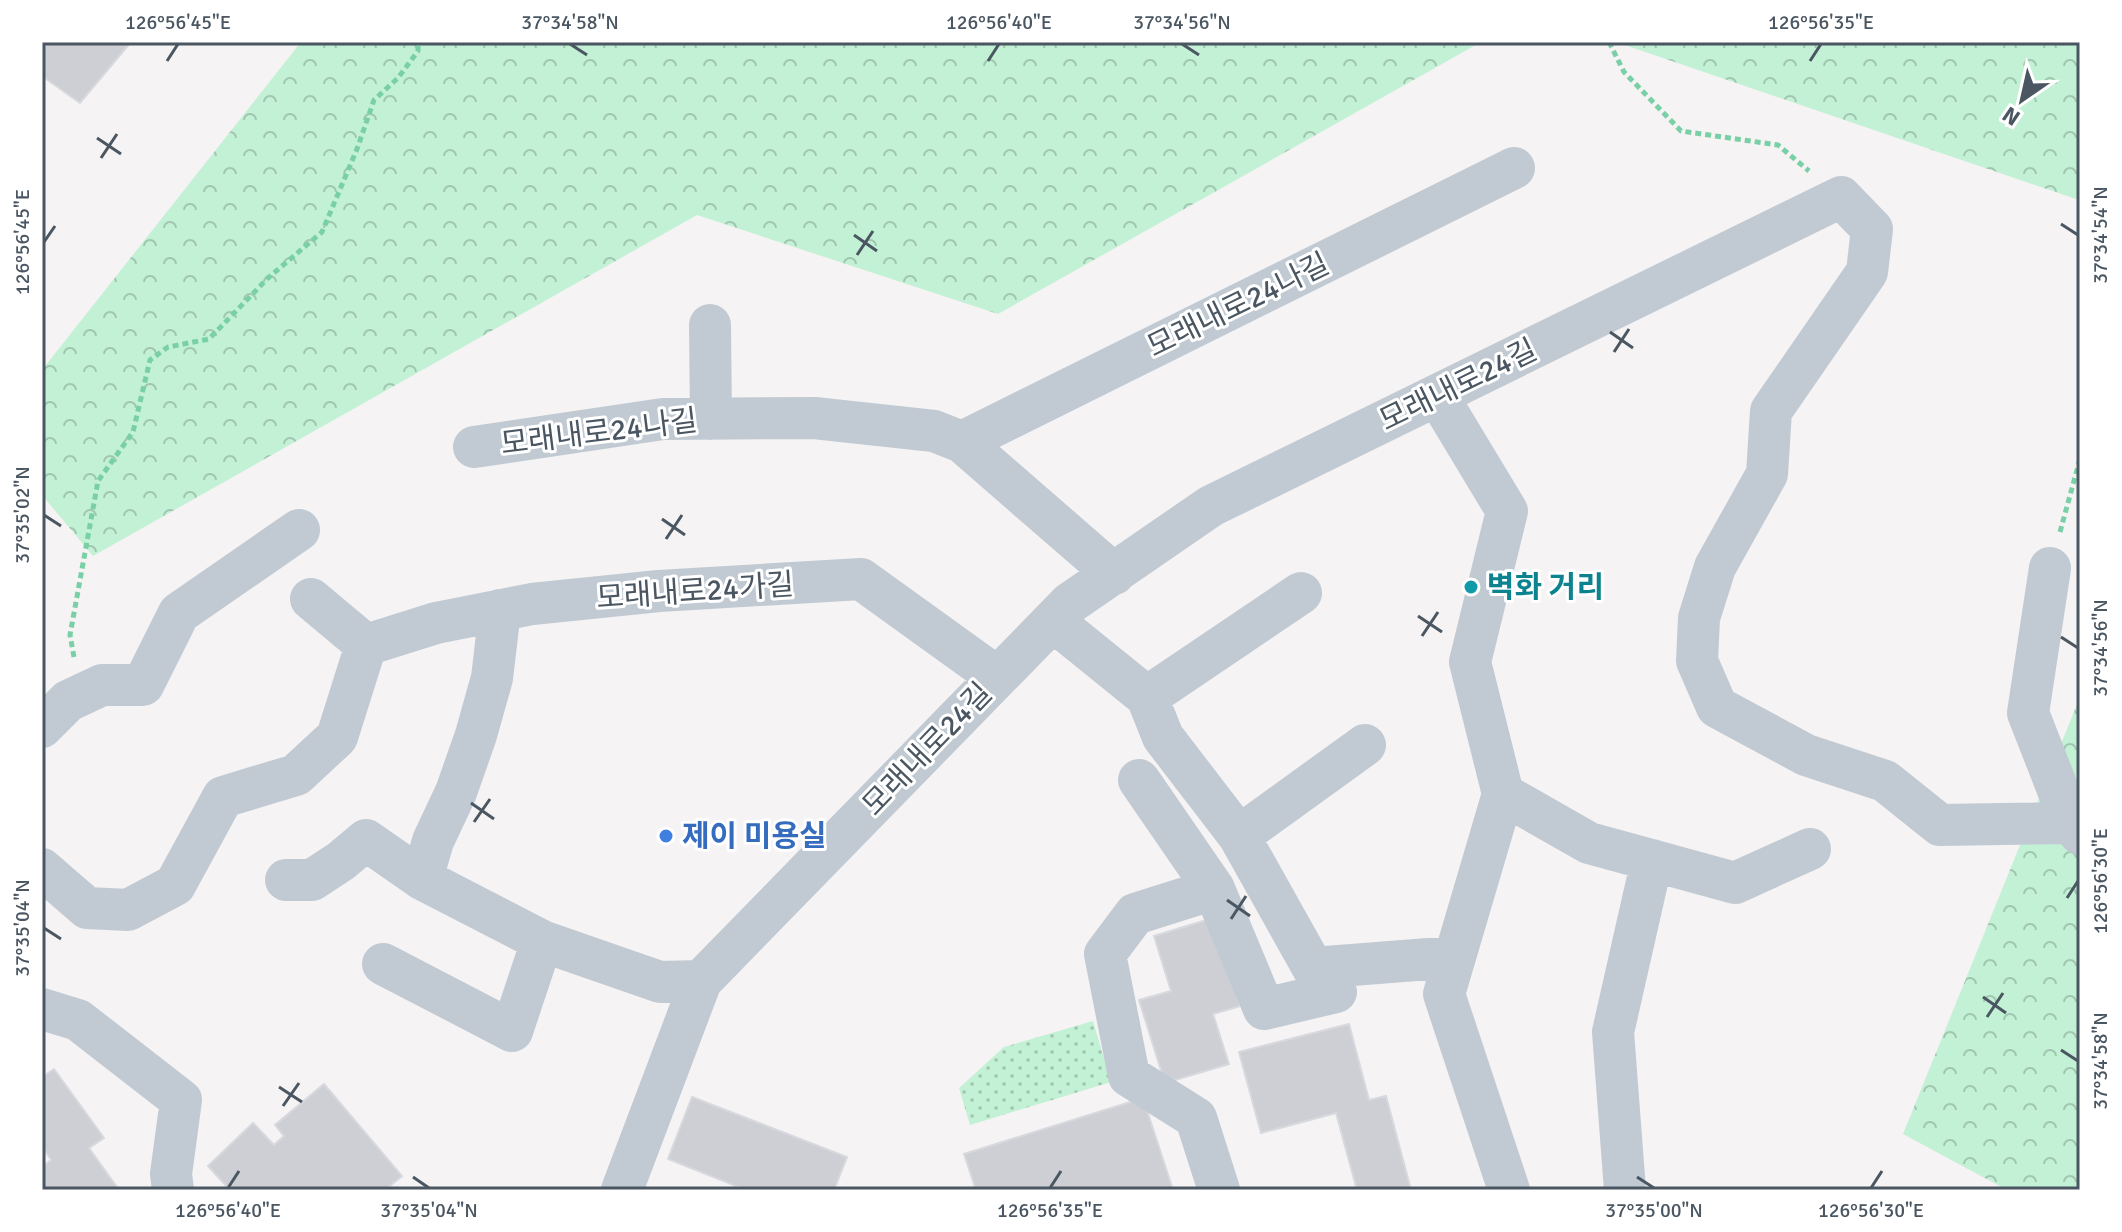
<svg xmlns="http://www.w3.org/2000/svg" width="2122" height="1232" font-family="Signika,'Noto Sans KR',sans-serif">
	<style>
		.forest { fill: url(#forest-crowns) }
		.park { fill: url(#park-dots) }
		.building { fill: #cdcfd5; stroke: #d7d9de; stroke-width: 2 }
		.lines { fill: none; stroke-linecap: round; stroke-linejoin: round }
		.path { stroke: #7ad0a6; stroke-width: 5; stroke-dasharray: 6 4; stroke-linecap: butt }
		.minor { stroke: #c1cad2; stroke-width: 42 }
		.ticks { fill: none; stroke: #4a5661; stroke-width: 3 }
		.culture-dot { fill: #0f9aa8; stroke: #fff; stroke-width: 3 }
		.shop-dot { fill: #3f7fe0; stroke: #fff; stroke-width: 3 }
		.labels { text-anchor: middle; stroke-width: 6; stroke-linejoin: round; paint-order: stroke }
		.street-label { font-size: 30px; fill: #4a5661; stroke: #fff }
		.culture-label { font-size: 30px; font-weight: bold; fill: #0d838f; stroke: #fff; text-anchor: start }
		.shop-label { font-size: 30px; font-weight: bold; fill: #366cbe; stroke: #fff; text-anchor: start }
		.neatline { fill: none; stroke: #4a5661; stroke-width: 3 }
		.ticks-label { font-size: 20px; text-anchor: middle; fill: #4a5661 }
	</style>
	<defs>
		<pattern id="forest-crowns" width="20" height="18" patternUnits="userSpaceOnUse" patternTransform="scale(2)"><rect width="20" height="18" fill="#c3f1d5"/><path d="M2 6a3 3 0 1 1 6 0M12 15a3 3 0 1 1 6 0" fill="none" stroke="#a0c6b0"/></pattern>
		<pattern id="park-dots" width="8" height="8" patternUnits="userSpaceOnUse" patternTransform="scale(2)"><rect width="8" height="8" fill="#c3f1d5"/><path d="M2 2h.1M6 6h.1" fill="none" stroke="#a0c6b0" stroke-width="1.8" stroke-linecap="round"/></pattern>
	</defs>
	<rect width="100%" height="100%" fill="#f5f3f3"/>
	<path class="forest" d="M 301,42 L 1481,42 L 998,314 L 697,215 L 93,556 L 42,495 L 42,370 Z
		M 1616,42 L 2080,42 L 2080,201 L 2079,200 Z
		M 2080,697 L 2080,1190 L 2007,1190 L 1903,1134 Z"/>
	<path class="park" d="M 1093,1021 L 1111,1082 L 970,1125 L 959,1088 L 1004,1047 Z"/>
	<path class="building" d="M 49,42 L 131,42 L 80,103 L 42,76 L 42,51 Z
		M 1213,918 L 1240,1006 L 1213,1014 L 1229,1064 L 1165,1083 L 1139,1000 L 1171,991 L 1154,936 Z
		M 1349,1024 L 1369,1100 L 1386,1096 L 1411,1190 L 1357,1190 L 1336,1113 L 1261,1133 L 1239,1052 Z
		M 54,1069 L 104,1138 L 89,1148 L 119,1190 L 42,1189 L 42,1167 L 51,1160 L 42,1146 L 42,1077 Z
		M 324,1084 L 402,1176 L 385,1190 L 230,1190 L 208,1166 L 253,1123 L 274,1145 L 284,1136 L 275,1125 Z
		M 692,1097 L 847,1157 L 834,1190 L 746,1190 L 668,1159 Z
		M 1143,1098 L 1173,1190 L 976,1190 L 964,1154 Z"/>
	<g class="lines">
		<path class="path" d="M 1609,42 L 1624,72 L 1681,131 L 1778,145 L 1809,171
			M 2060,532 L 2080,459
			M 74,657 L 70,635 L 98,481 L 133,432 L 150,360 L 168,347 L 209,339 L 268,278 L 322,232 L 357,149 L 374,100 L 398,78 L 418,51 L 418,42"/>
		<path class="minor" d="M 710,325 L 711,419
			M 1437,395 L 1507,511 L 1470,662 L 1503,794 L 1589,843 L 1735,883 L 1810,849
			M 962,442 L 1514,168
			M 474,447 L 663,419 L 814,418 L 934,431 L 962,442 L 1114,574
			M 2050,568 L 2028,713 L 2071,823 L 2080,834
			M 1053,621 L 1147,697 L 1163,737 L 1239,836 L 1313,968 L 1455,957
			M 366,645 L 436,623 L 532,604 L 659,591 L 861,579 L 997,677
			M 1147,697 L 1301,593
			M 42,727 L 68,701 L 102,685 L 143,685 L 179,613 L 299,530
			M 1139,780 L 1214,889
			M 1503,794 L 1444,994 L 1509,1190
			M 1239,836 L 1365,745
			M 42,869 L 87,908 L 128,910 L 175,885 L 223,797 L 296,775 L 337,737 L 366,645 L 311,599
			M 422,879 L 433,841 L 456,792 L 476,735 L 492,678 L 500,610
			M 286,880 L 312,880 L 341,861 L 366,840 L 422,879 L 542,941 L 660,982 L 701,981
			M 383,964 L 512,1031 L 542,941
			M 42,1009 L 78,1020 L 181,1100 L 171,1174 L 173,1190
			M 622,1190 L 701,981 L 1070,603 L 1211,506 L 1841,197 L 1872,229 L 1867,272 L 1771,411 L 1767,474 L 1715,567 L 1699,618 L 1697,661 L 1717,707 L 1806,755 L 1885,781 L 1940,825 L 2071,823
			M 1219,1190 L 1196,1118 L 1129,1076 L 1105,954 L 1135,914 L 1214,889 L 1264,1009 L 1336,992
			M 1625,1190 L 1613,1032 L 1652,860"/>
	</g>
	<path class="ticks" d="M 570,44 L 587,55M 1182,44 L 1199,55M 167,61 L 178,44M 988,61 L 999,44M 1810,61 L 1821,44M 97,138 L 121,154M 101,158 L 117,134M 2061,224 L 2078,235M 854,235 L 877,251M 44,242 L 55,226M 857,255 L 873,231M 1610,332 L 1633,348M 1614,352 L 1629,329M 44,515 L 61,526M 662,519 L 685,535M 666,539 L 682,515M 1418,616 L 1442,632M 1422,636 L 1438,612M 2061,637 L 2078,648M 471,803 L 494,819M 474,822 L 490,799M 2067,898 L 2078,881M 1227,900 L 1250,916M 1231,919 L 1246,896M 44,928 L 61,939M 1983,997 L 2006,1013M 1987,1017 L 2003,993M 2061,1050 L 2078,1061M 279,1087 L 302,1102M 283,1106 L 299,1083M 413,1177 L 429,1188M 1637,1177 L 1654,1188M 228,1188 L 239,1171M 1050,1188 L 1061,1171M 1871,1188 L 1882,1171"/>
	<circle class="culture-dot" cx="1471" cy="587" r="8"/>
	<circle class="shop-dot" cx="666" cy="836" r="8"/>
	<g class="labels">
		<g class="street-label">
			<text transform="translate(1238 305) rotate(-26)" y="10">모래내로24나길</text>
			<text transform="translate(1458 385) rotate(-26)" y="10">모래내로24길</text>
			<text transform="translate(599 432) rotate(-7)" y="10">모래내로24나길</text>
			<text transform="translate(695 591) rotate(-4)" y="10">모래내로24가길</text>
			<text transform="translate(927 749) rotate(-46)" y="10">모래내로24길</text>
		</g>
		<g class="culture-label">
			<text x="1487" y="597">벽화 거리</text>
		</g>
		<g class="shop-label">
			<text x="682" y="846">제이 미용실</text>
		</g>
	</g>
	<rect width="2122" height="1232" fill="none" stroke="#ffffff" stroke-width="88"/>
	<g transform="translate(2022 100) rotate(214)" stroke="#ffffff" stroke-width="6" paint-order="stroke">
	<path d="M0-6L14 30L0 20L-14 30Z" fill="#4a5661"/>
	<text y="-12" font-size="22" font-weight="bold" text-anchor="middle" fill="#4a5661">N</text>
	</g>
	<rect x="44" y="44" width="2034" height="1144" class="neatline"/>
	<g class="ticks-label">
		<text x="178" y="29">126°56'45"E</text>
		<text x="570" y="29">37°34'58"N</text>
		<text x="999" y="29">126°56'40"E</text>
		<text x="1182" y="29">37°34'56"N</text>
		<text x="1821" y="29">126°56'35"E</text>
		<text transform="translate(2100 235) rotate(-90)" y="7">37°34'54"N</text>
		<text transform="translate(22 242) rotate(-90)" y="7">126°56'45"E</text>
		<text transform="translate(22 515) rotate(-90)" y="7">37°35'02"N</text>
		<text transform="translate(2100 648) rotate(-90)" y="7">37°34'56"N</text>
		<text transform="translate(2100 881) rotate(-90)" y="7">126°56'30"E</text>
		<text transform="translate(22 928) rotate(-90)" y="7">37°35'04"N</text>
		<text transform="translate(2100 1061) rotate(-90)" y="7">37°34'58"N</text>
		<text x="228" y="1217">126°56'40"E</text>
		<text x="429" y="1217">37°35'04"N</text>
		<text x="1050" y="1217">126°56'35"E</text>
		<text x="1654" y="1217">37°35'00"N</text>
		<text x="1871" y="1217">126°56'30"E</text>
	</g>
</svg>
